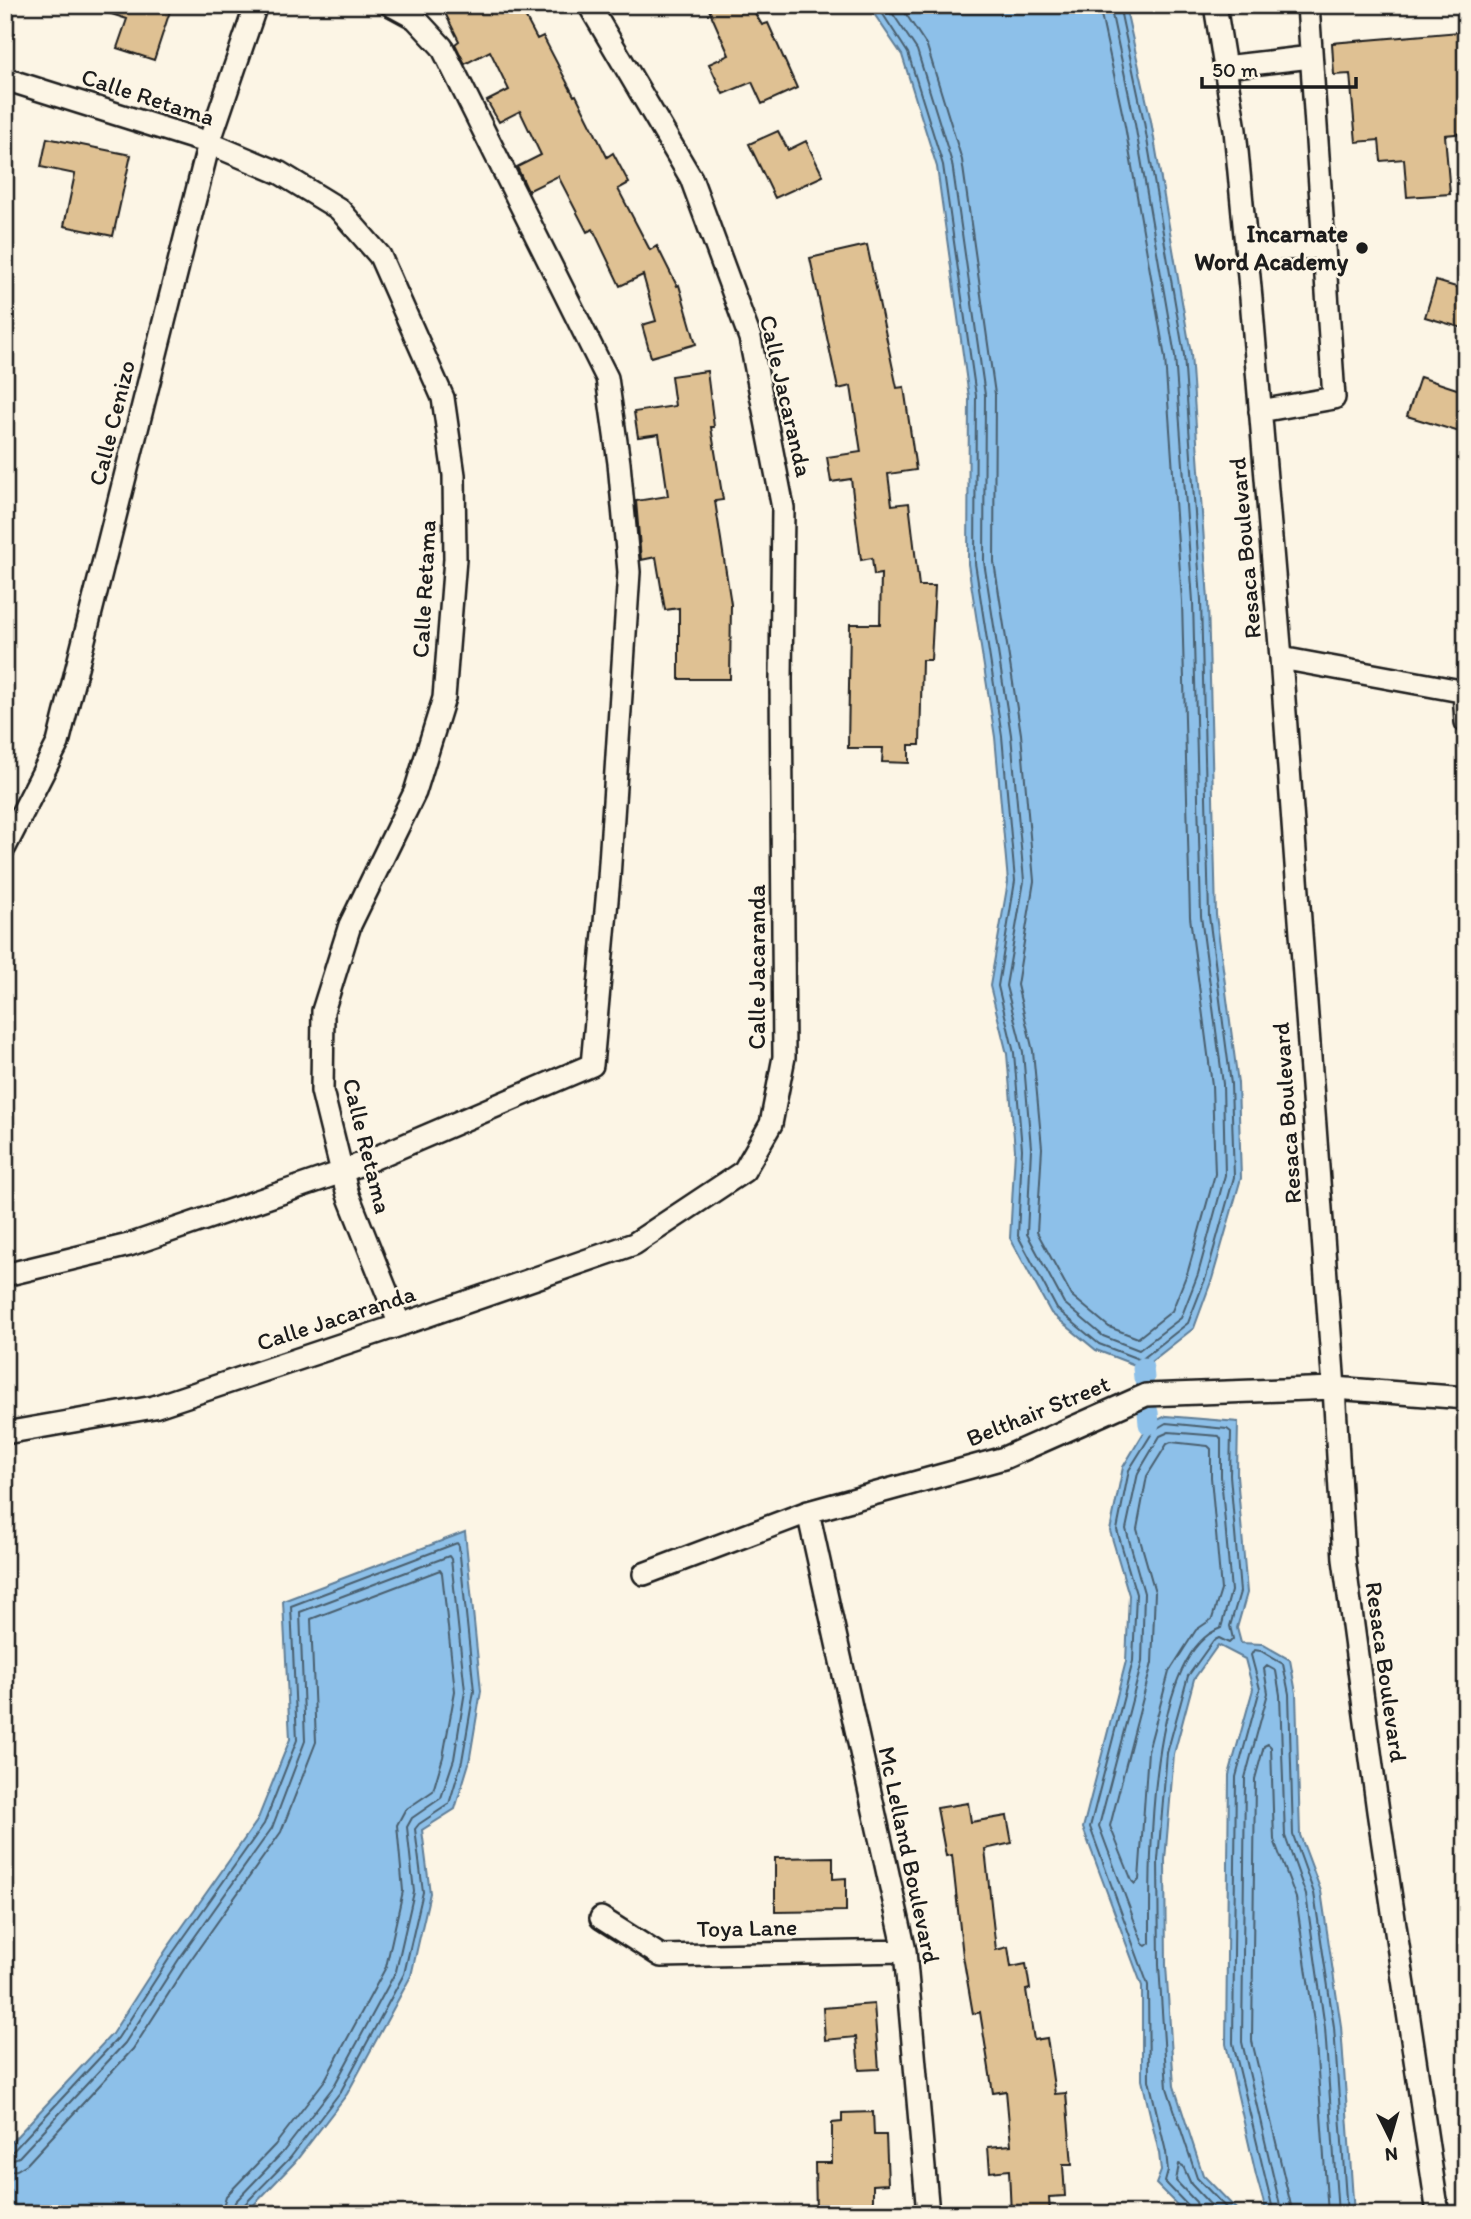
<svg xmlns="http://www.w3.org/2000/svg" width="1471" height="2219" font-family="Itim,sans-serif">
	<style>
		.water { fill: #8dc0e9; stroke: #607e97; stroke-width: 2 }
		.lines { fill: none; stroke-linecap: round; stroke-linejoin: round }
		.shore { stroke: #495e6e; stroke-width: 2 }
		.canal { stroke: #8dc0e9; stroke-width: 21 }
		.building { fill: #dfc193; stroke: #1c1c1c; stroke-width: 2 }
		.minor-casing { stroke: #1c1c1c; stroke-width: 26 }
		.minor { stroke: #fcf5e5; stroke-width: 21 }
		.poi-dot { fill: #1c1c1c; stroke: #fcf5e5; stroke-width: 2.5 }
		.labels { text-anchor: middle; stroke-width: 5; stroke-linejoin: round; paint-order: stroke }
		.street-label { font-size: 24px; fill: #1c1c1c; stroke: #fcf5e5 }
		.poi-label { font-size: 24px; font-weight: bold; fill: #1c1c1c; stroke: #fcf5e5; text-anchor: end }
	</style>
	<rect width="100%" height="100%" fill="#fcf5e5"/>
	<filter id="ink" filterUnits="userSpaceOnUse"><feTurbulence type="fractalNoise" baseFrequency=".0143" numOctaves="2"/><feDisplacementMap in="SourceGraphic" scale="14" xChannelSelector="R" yChannelSelector="G"/><feConvolveMatrix kernelMatrix="1 2 1 2 8 2 1 2 1" color-interpolation-filters="sRGB"/></filter>
	<g filter="url(#ink)">
		<path class="water" d="M 868,5 L 1125,5 L 1151,121 L 1191,354 L 1208,600 L 1216,915 L 1238,1083 L 1241,1178 L 1212,1279 L 1194,1328 L 1143,1368 L 1096,1350 L 1051,1313 L 1010,1238 L 1015,1150 L 1007,1054 L 990,986 L 1008,882 L 995,737 L 968,564 L 969,397 L 937,167 L 902,55 Z
			M 1166,1416 L 1238,1422 L 1237,1475 L 1247,1593 L 1237,1628 L 1241,1643 L 1262,1644 L 1290,1660 L 1296,1693 L 1300,1835 L 1321,1891 L 1341,2026 L 1354,2214 L 1267,2214 L 1256,2175 L 1226,2044 L 1229,1775 L 1253,1689 L 1245,1659 L 1218,1645 L 1194,1679 L 1174,1754 L 1165,1860 L 1166,1965 L 1174,2086 L 1203,2175 L 1241,2214 L 1186,2214 L 1156,2184 L 1161,2171 L 1159,2153 L 1142,2080 L 1142,1986 L 1083,1828 L 1126,1661 L 1129,1595 L 1110,1531 L 1123,1467 L 1149,1424 Z
			M 465,1532 L 481,1691 L 469,1763 L 455,1809 L 422,1830 L 430,1893 L 411,1976 L 347,2094 L 295,2162 L 245,2214 L 5,2214 L 5,2149 L 112,2034 L 166,1950 L 257,1821 L 290,1739 L 283,1601 Z"/>
		<g class="lines">
			<path class="shore" d="M 877,5 L 908,53 L 943,165 L 976,396 L 975,563 L 1002,736 L 1015,881 L 998,986 L 1014,1053 L 1022,1149 L 1018,1236 L 1057,1309 L 1099,1344 L 1141,1360 L 1188,1323 L 1206,1277 L 1234,1177 L 1231,1084 L 1209,916 L 1201,600 L 1184,355 L 1144,122 L 1119,5
				M 887,5 L 917,50 L 952,163 L 985,395 L 984,562 L 1011,735 L 1024,881 L 1006,986 L 1023,1052 L 1031,1148 L 1027,1234 L 1064,1303 L 1103,1336 L 1139,1350 L 1181,1318 L 1198,1274 L 1225,1175 L 1223,1084 L 1201,916 L 1193,601 L 1175,356 L 1135,124 L 1110,5
				M 900,5 L 927,46 L 962,160 L 995,394 L 994,562 L 1021,734 L 1034,881 L 1017,985 L 1033,1051 L 1042,1148 L 1037,1232 L 1072,1296 L 1109,1327 L 1138,1338 L 1172,1311 L 1188,1271 L 1215,1174 L 1212,1085 L 1190,917 L 1182,601 L 1165,358 L 1125,126 L 1099,5
				M 1169,1432 L 1219,1436 L 1221,1439 L 1221,1476 L 1231,1591 L 1221,1628 C 1146,1654 1150,1876 1150,1943 L 1146,1946 L 1143,1944 L 1099,1826 L 1142,1662 L 1144,1593 L 1126,1529 L 1138,1473 L 1160,1436 Z
				M 1171,1442 L 1208,1446 L 1211,1449 L 1211,1477 L 1221,1590 L 1212,1619 L 1196,1630 L 1169,1672 L 1148,1751 L 1139,1880 L 1135,1884 L 1132,1881 L 1110,1826 L 1152,1663 L 1155,1592 L 1137,1529 L 1147,1476 L 1167,1444 Z
				M 5,2153 L 13,2151 L 118,2038 L 172,1954 L 264,1824 L 297,1740 L 291,1606 L 457,1543 L 459,1546 L 474,1691 L 462,1761 L 449,1804 L 419,1824 L 415,1829 L 423,1892 L 404,1974 L 341,2091 L 290,2158 L 243,2206 L 241,2214
				M 5,2162 L 19,2157 L 125,2043 L 179,1959 L 272,1828 L 305,1741 L 300,1612 L 449,1556 L 451,1559 L 465,1691 L 454,1759 L 441,1798 L 412,1818 L 407,1827 L 414,1892 L 396,1971 L 334,2086 L 283,2152 L 235,2202 L 232,2214
				M 5,2172 L 17,2170 L 27,2164 L 133,2049 L 187,1965 L 281,1832 L 316,1742 L 311,1619 L 440,1570 L 442,1573 L 455,1691 L 443,1757 L 433,1791 L 405,1810 L 397,1825 L 403,1891 L 386,1967 L 325,2080 L 275,2145 L 226,2196 L 221,2214
				M 1190,2214 L 1189,2207 L 1165,2182 L 1168,2171 L 1166,2152 L 1149,2080 L 1148,1985 L 1090,1827 L 1133,1661 L 1136,1594 L 1117,1530 L 1129,1470 L 1154,1430 L 1166,1423 L 1227,1429 L 1231,1432 L 1230,1475 L 1240,1592 L 1230,1626 L 1233,1639 L 1229,1643 L 1219,1638 L 1213,1641 L 1188,1676 L 1167,1753 L 1158,1860 L 1159,1965 L 1167,2088 L 1197,2178 L 1232,2214
				M 1199,2214 L 1196,2202 L 1176,2181 L 1179,2164 L 1183,2166 L 1191,2184 L 1219,2214
				M 1274,2214 L 1233,2043 L 1236,1777 L 1260,1689 L 1251,1655 L 1254,1650 L 1261,1651 L 1283,1664 L 1289,1694 L 1293,1835 L 1314,1893 L 1334,2027 L 1347,2214
				M 1282,2214 L 1242,2042 L 1245,1778 L 1268,1693 L 1264,1669 L 1267,1666 L 1276,1671 L 1280,1695 L 1285,1836 L 1306,1895 L 1325,2028 L 1338,2214
				M 1293,2214 L 1252,2041 L 1255,1779 L 1264,1746 L 1268,1744 L 1271,1747 L 1274,1840 L 1296,1898 L 1315,2029 L 1328,2214"/>
			<path class="canal" d="M 1143,1368 L 1144,1378
				M 1148,1412 L 1149,1424"/>
		</g>
		<path class="building" d="M 97,5 L 172,5 L 154,60 L 117,48 L 127,19 L 96,9 Z
			M 441,5 L 519,5 L 537,39 L 543,36 L 574,96 L 576,95 L 607,157 L 613,153 L 629,183 L 618,189 L 650,250 L 657,246 L 677,286 L 679,285 L 696,344 L 651,357 L 642,325 L 656,321 L 643,275 L 620,286 L 593,229 L 587,232 L 558,176 L 528,191 L 517,167 L 541,155 L 520,111 L 499,122 L 487,101 L 509,90 L 490,51 L 465,64 L 455,44 L 459,41 Z
			M 707,5 L 750,5 L 762,25 L 768,23 L 797,88 L 762,104 L 752,82 L 723,94 L 709,64 L 729,55 Z
			M 1459,32 L 1462,63 L 1466,63 L 1466,133 L 1445,135 L 1450,194 L 1407,197 L 1404,159 L 1381,161 L 1379,140 L 1356,142 L 1350,74 L 1334,75 L 1332,43 Z
			M 778,131 L 788,150 L 806,141 L 823,176 L 775,198 L 749,144 Z
			M 47,138 L 131,155 L 113,236 L 64,226 L 75,174 L 41,167 Z
			M 867,245 L 897,388 L 904,387 L 916,470 L 888,474 L 892,505 L 909,503 L 919,586 L 935,586 L 931,660 L 922,660 L 920,745 L 909,745 L 909,763 L 882,762 L 883,748 L 848,748 L 850,624 L 880,624 L 881,574 L 874,575 L 872,558 L 861,560 L 851,479 L 831,482 L 827,457 L 861,452 L 851,386 L 838,389 L 810,258 Z
			M 1436,281 L 1466,290 L 1466,329 L 1425,317 Z
			M 707,371 L 714,427 L 711,427 L 723,500 L 715,501 L 731,604 L 730,679 L 679,679 L 679,608 L 665,610 L 656,557 L 641,560 L 636,501 L 668,496 L 659,434 L 638,437 L 634,412 L 675,406 L 671,376 Z
			M 1420,377 L 1466,392 L 1466,434 L 1407,416 Z
			M 968,1803 L 971,1822 L 1007,1816 L 1012,1843 L 985,1849 L 996,1950 L 1008,1947 L 1011,1967 L 1026,1964 L 1030,1989 L 1026,1990 L 1034,2040 L 1047,2038 L 1055,2094 L 1066,2093 L 1072,2165 L 1063,2165 L 1065,2196 L 1049,2197 L 1050,2214 L 1011,2214 L 1009,2170 L 990,2172 L 988,2147 L 1011,2145 L 1006,2091 L 993,2093 L 980,2012 L 973,2014 L 963,1956 L 952,1855 L 946,1856 L 937,1808 Z
			M 833,1857 L 833,1879 L 846,1878 L 846,1911 L 775,1912 L 775,1858 Z
			M 874,2004 L 879,2069 L 859,2070 L 856,2037 L 825,2040 L 823,2008 Z
			M 873,2112 L 874,2135 L 886,2135 L 888,2184 L 873,2185 L 873,2214 L 816,2214 L 815,2163 L 832,2163 L 832,2123 L 842,2122 L 842,2113 Z"/>
		<g class="lines">
			<g class="minor-casing">
				<path id="minor" d="M 1215,5 L 1235,130 L 1251,298 L 1281,658 L 1334,1388 L 1344,1559 L 1378,1811 L 1438,2214
					M 1225,67 L 1311,57
					M 5,79 L 209,143 L 280,173 L 339,209 L 380,256 L 443,398 L 454,475 L 455,559 L 444,698 L 415,792 L 350,925 L 323,1011 L 322,1091 L 342,1172 L 348,1195 L 400,1325
					M 1247,251 L 1323,247
					M 1260,411 L 1334,398 L 1308,5
					M 1281,658 L 1466,692
					M 1464,692 L 1466,722
					M 5,847 L 58,743 L 209,143 L 256,5
					M 5,1275 L 129,1245 L 342,1172 L 592,1065 L 609,878 L 629,572 L 619,463 L 607,378 L 442,47 L 415,18 L 391,5
					M 5,1433 L 154,1407 L 400,1325 L 634,1244 L 744,1171 L 771,1124 L 784,1057 L 781,678 L 783,508 L 750,338 L 691,178 L 589,5
					M 808,1512 L 905,1951 L 928,2214
					M 644,1574 L 808,1512 L 1004,1458 L 1146,1395 L 1334,1388 L 1466,1398
					M 601,1918 L 661,1956 L 905,1951"/>
			</g>
			<use href="#minor" class="minor"/>
		</g>
	</g>
	<circle class="poi-dot" cx="1362" cy="248" r="7"/>
	<g class="labels">
		<g class="street-label">
			<text transform="translate(148 97) rotate(18)" y="8">Calle Retama</text>
			<text transform="translate(786 396) rotate(77)" y="8">Calle Jacaranda</text>
			<text transform="translate(112 423) rotate(-76)" y="8">Calle Cenizo</text>
			<text transform="translate(1245 548) rotate(-95)" y="8">Resaca Boulevard</text>
			<text transform="translate(424 589) rotate(-87)" y="8">Calle Retama</text>
			<text transform="translate(757 967) rotate(-90)" y="8">Calle Jacaranda</text>
			<text transform="translate(1287 1113) rotate(-94)" y="8">Resaca Boulevard</text>
			<text transform="translate(367 1146) rotate(76)" y="8">Calle Retama</text>
			<text transform="translate(336 1318) rotate(-18)" y="8">Calle Jacaranda</text>
			<text transform="translate(1038 1411) rotate(-22)" y="8">Belthair Street</text>
			<text transform="translate(1386 1672) rotate(82)" y="8">Resaca Boulevard</text>
			<text transform="translate(909 1855) rotate(78)" y="8">Mc Lelland Boulevard</text>
			<text transform="translate(747 1928) rotate(-1)" y="8">Toya Lane</text>
		</g>
		<g class="poi-label">
			<text x="1348" y="242">Incarnate<tspan x="1348" dy="28">Word Academy</tspan></text>
		</g>
	</g>
	<rect width="1471" height="2219" fill="none" stroke="#fcf5e5" stroke-width="28"/>
	<rect x="14" y="14" width="1443" height="2191" fill="none" stroke="#1c1c1c" stroke-width="2.5" filter="url(#ink)"/>
	<g transform="translate(1390 2138) rotate(175)" stroke="#fcf5e5" stroke-width="5" paint-order="stroke">
	<path d="M0-5L12 26L0 18L-12 26Z" fill="#1c1c1c"/>
	<text y="-10" font-size="19" font-weight="bold" text-anchor="middle" fill="#1c1c1c">N</text>
	</g>
	<path d="M1202 77v10h154v-10" fill="none" stroke="#1c1c1c" stroke-width="3.5"/>
	<text x="1212" y="77" font-size="21" fill="#1c1c1c" stroke="#fcf5e5" stroke-width="5" paint-order="stroke">50 m</text>
</svg>
